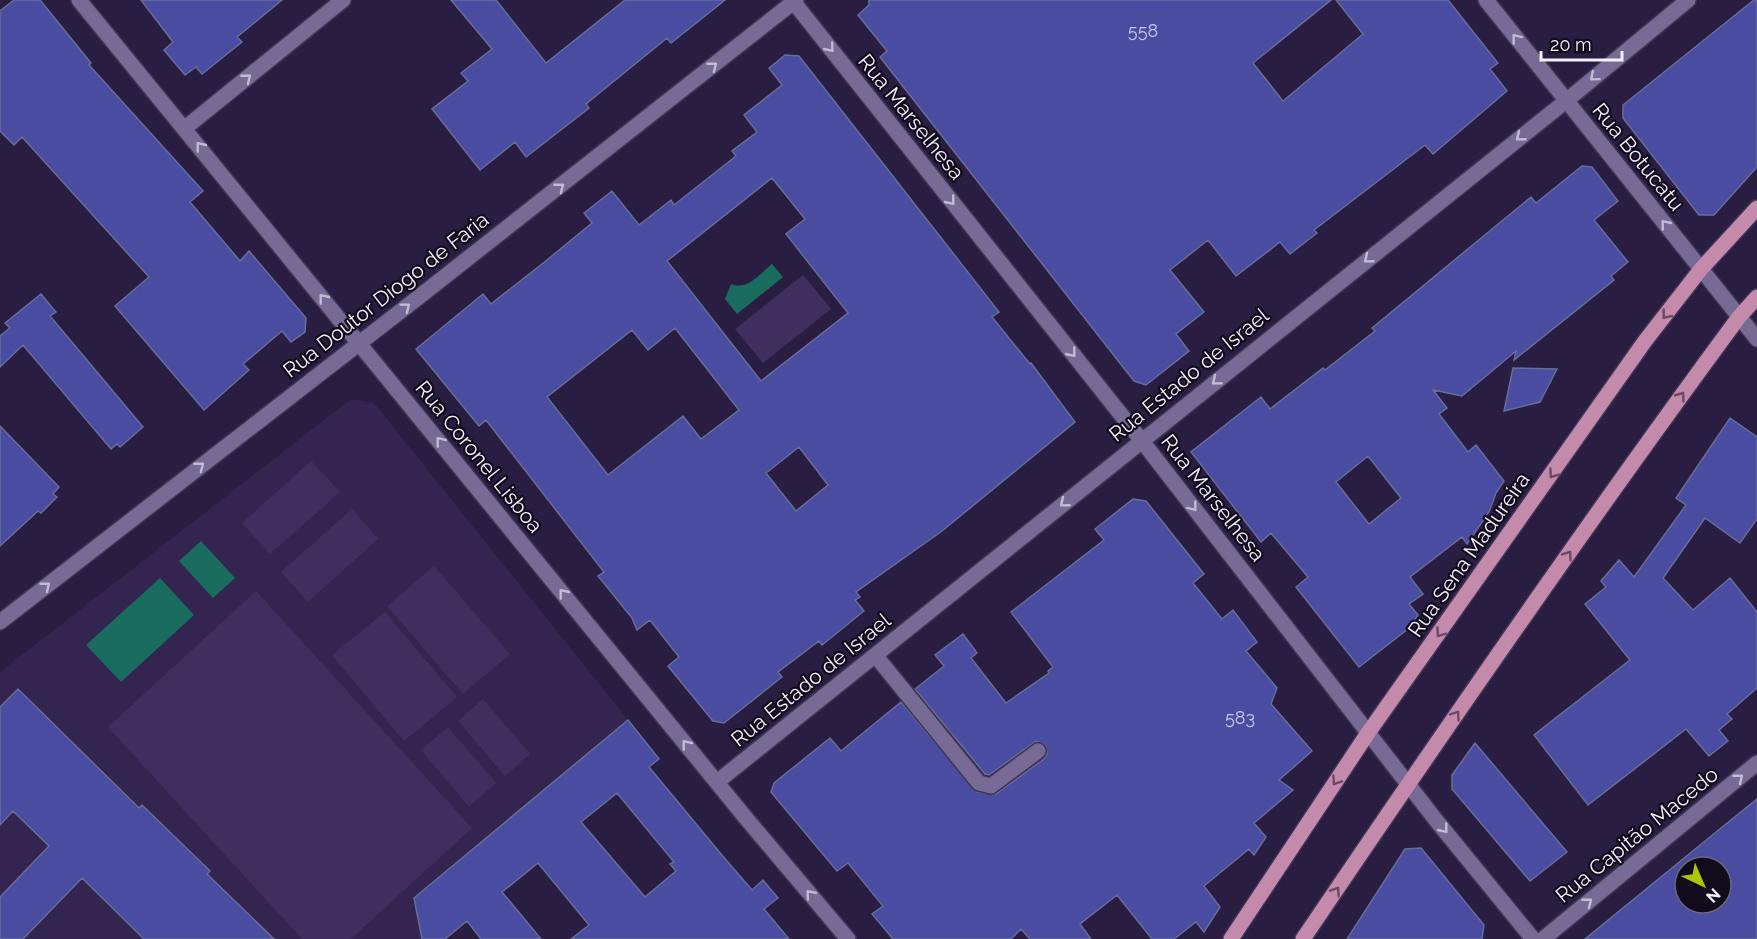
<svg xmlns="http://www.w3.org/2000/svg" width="1757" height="939" font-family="Raleway,sans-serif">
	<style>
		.built { fill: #342550 }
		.green { fill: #3f2f5e }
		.water { fill: #1a6c5e }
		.building { fill: #494ca0; stroke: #676d98; stroke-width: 1.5; fill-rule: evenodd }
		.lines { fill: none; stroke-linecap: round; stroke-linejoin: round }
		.street-casing { stroke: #403552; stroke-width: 18 }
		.primary-casing { stroke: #403552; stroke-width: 18 }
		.street { stroke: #776b95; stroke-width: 15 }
		.primary { stroke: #c38aac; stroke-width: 15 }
		.oneway { stroke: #c2bbd5 }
		.oneway2 { stroke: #6a4a64 }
		.labels { text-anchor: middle; stroke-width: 4.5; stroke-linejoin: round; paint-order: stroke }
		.number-label { font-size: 18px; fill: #c9c7e7 }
		.street-label { font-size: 21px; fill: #f4f0ff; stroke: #110b1b }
	</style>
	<rect width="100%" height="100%" fill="#2a1d42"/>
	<path class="built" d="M 351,399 L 374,403 L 628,720 L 414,897 L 422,939 L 0,939 L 0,672 Z"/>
	<path class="green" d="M 803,275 L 831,309 L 763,363 L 735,329 Z
		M 311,461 L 340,492 L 270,554 L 242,523 Z
		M 352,509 L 378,539 L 308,602 L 281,572 Z
		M 434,566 L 510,654 L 463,694 L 387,606 Z
		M 256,591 L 472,828 L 351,939 L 302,939 L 108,727 Z
		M 385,612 L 457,697 L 404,741 L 332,655 Z
		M 483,699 L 530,754 L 505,776 L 458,721 Z
		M 448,727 L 496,783 L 469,807 L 421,750 Z"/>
	<path class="water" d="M 772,264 L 783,277 L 737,314 L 725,299 L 731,284 C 747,291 761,273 772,264 Z
		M 201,541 L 235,578 L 213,598 L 179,561 Z
		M 160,578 L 194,615 L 121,682 L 86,645 Z"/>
	<path class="building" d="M 14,0 L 40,0 L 91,63 L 89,65 L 203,191 L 190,202 L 240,261 L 249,251 L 306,318 L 305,332 L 291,342 L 282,331 L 243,364 L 249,370 L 204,410 L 115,306 L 149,277 L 22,137 L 14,145 L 0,131 L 0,11 Z
		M 141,0 L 282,0 L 237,37 L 242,42 L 202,74 L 196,67 L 185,75 L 164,50 L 173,42 Z
		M 451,0 L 496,0 L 546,63 L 625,0 L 725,0 L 671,43 L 667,38 L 586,104 L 589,108 L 526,157 L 515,142 L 480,170 L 432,109 L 468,81 L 461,73 L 492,49 Z
		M 869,0 L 1331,0 L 1253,63 L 1283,101 L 1363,34 L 1336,0 L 1448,0 L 1498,63 L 1490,69 L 1507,91 L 1433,154 L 1425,145 L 1314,230 L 1317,233 L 1290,254 L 1280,242 L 1236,276 L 1208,240 L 1170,270 L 1204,312 L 1176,334 L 1189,351 L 1146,385 L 1134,381 L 880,57 L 887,51 L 858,15 L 869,5 Z
		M 1754,0 L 1757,0 L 1757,167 L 1714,215 L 1699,215 L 1623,118 L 1623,105 Z
		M 785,55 L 799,56 L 999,312 L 992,317 L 1030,364 L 1031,363 L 1075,422 L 942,531 L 856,592 L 860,597 L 855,600 L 864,611 L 822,645 L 819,641 L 778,672 L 782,677 L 724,723 L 713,721 L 668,666 L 679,657 L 650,620 L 637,630 L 632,618 L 598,576 L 604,572 L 486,420 L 479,426 L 416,349 L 483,294 L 491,304 L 547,260 L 592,223 L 584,213 L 612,191 L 639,225 L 671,200 L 674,205 L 736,156 L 732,151 L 757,132 L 744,115 L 782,85 L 769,68 ZM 772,178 L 805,219 L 786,234 L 848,313 L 761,381 L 667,261 ZM 675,328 L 739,410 L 701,439 L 683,416 L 608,475 L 547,397 L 632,330 L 648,350 ZM 799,447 L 828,485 L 796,511 L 766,473 Z
		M 1582,166 L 1592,167 L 1618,201 L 1594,220 L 1628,262 L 1611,276 L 1614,280 L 1514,360 L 1516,351 L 1462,396 L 1433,390 L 1447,408 L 1439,414 L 1455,435 L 1468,452 L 1476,445 L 1504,481 L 1496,493 L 1489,512 L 1467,544 L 1462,537 L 1410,577 L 1423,594 L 1409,604 L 1418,615 L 1408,629 L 1359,667 L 1296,587 L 1308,577 L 1271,533 L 1261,542 L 1191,452 L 1261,397 L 1270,409 L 1323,368 L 1325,370 L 1375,331 L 1372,328 L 1531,197 L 1536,203 ZM 1368,456 L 1401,498 L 1369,524 L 1336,482 Z
		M 41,294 L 56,312 L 50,316 L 143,427 L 120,447 L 117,444 L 111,449 L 23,345 L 0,367 L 0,336 L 10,328 L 5,323 Z
		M 1513,368 L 1557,369 L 1540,402 L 1504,411 Z
		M 1730,418 L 1757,437 L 1757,519 L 1740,543 L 1705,518 L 1663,578 L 1693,610 L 1730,578 L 1757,612 L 1757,688 L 1727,714 L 1732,719 L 1719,730 L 1728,741 L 1709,756 L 1686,729 L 1588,805 L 1534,735 L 1630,660 L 1585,604 L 1606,587 L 1601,581 L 1619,560 L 1634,577 L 1686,505 L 1676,498 Z
		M 0,426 L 59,487 L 53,494 L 57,497 L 41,513 L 38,511 L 0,546 Z
		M 1133,499 L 1146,501 L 1204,574 L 1193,583 L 1222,619 L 1233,610 L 1257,642 L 1246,651 L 1277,688 L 1271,704 L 1312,751 L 1279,780 L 1293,790 L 1254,823 L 1266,837 L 1254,855 L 1249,849 L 1204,886 L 1220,907 L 1204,932 L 1196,922 L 1174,939 L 1152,939 L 1117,895 L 1080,924 L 1091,939 L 1030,939 L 1021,929 L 1011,939 L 893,939 L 872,914 L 883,906 L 848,863 L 837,871 L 771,792 L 774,783 L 830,738 L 841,751 L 901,702 L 977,792 L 996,794 L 1044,759 L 1047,754 L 1046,746 L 1036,741 L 989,775 L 985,774 L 915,689 L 944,666 L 935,655 L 963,634 L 977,653 L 971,658 L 1006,703 L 1049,673 L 1048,671 L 1053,667 L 1011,612 L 1104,540 L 1095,529 Z
		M 18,689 L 139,808 L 142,805 L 210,871 L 207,874 L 274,939 L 144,939 L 82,878 L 23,939 L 0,939 L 0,897 L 49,846 L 13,811 L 0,825 L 0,707 Z
		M 628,720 L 659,759 L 649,767 L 721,854 L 752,890 L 763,880 L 778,898 L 764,909 L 789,939 L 571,939 L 589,925 L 538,863 L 502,892 L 541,939 L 481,939 L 467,921 L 445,939 L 422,939 L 414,898 ZM 617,793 L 674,862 L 670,864 L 676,871 L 645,897 L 581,822 Z
		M 1475,743 L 1567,852 L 1530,881 L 1452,789 L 1452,775 Z
		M 1757,799 L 1757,939 L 1585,939 L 1721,828 ZM 1685,867 L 1721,867 L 1721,903 L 1685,903 Z
		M 1421,848 L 1484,925 L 1482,939 L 1347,939 L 1405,849 Z"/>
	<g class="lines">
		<g class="street-casing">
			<path id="street" d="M 79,0 L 745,817 L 848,939
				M 792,0 L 1142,441 L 1435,819 L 1533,939
				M 1486,0 L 1757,339
				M 185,128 L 343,0
				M 0,622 L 415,300 L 796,0
				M 875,655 L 979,783 L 991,786 L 1038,751
				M 717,782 L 1566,101 L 1688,0
				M 1543,939 L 1757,763"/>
		</g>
		<g class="primary-casing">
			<path id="primary" d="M 1231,939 L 1368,733 L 1645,341 L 1701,269 L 1757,208
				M 1303,939 C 1445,729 1589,520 1739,317 L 1757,297"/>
		</g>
		<use href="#street" class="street"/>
		<use href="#primary" class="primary"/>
	</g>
	<defs><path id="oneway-chevron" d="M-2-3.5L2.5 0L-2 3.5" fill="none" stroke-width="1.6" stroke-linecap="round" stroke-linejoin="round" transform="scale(1.5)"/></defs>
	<g class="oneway">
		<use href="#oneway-chevron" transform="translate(1516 38) rotate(-128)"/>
		<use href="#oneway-chevron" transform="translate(830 48) rotate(51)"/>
		<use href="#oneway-chevron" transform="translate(713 66) rotate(-38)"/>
		<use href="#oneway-chevron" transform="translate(1594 77) rotate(140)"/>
		<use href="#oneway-chevron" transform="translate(247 78) rotate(-39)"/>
		<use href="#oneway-chevron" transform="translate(1520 137) rotate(141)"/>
		<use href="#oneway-chevron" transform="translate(200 146) rotate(-129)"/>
		<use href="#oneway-chevron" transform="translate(560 187) rotate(-38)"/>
		<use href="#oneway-chevron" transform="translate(951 201) rotate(51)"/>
		<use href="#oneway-chevron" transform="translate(1665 224) rotate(-129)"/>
		<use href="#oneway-chevron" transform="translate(1368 259) rotate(141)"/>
		<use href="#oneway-chevron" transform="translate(323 298) rotate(-129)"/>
		<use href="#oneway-chevron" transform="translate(406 307) rotate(-37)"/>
		<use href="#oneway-chevron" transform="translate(1072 353) rotate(51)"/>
		<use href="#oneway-chevron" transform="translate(1216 381) rotate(141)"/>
		<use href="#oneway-chevron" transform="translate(440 441) rotate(-129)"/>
		<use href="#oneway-chevron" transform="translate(200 466) rotate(-38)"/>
		<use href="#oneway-chevron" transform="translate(1064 503) rotate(141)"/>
		<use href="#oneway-chevron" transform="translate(1193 507) rotate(52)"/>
		<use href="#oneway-chevron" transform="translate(46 586) rotate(-38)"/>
		<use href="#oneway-chevron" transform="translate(563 593) rotate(-129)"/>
		<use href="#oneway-chevron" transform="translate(686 744) rotate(-129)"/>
		<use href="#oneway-chevron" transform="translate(1739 778) rotate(-39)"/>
		<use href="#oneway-chevron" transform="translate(1444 829) rotate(51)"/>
		<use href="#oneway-chevron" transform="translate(810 894) rotate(-130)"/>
		<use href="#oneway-chevron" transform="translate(1588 902) rotate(-39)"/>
	</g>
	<g class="oneway2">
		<use href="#oneway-chevron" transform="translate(1666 315) rotate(128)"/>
		<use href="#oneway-chevron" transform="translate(1681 396) rotate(-53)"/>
		<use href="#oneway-chevron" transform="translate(1553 474) rotate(125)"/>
		<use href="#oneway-chevron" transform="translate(1568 555) rotate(-55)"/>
		<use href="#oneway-chevron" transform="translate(1440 633) rotate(125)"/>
		<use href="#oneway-chevron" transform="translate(1456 715) rotate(-55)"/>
		<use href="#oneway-chevron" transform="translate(1336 781) rotate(124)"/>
		<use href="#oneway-chevron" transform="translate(1336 891) rotate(-56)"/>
	</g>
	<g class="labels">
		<g class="number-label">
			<text x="1143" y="37">558</text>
			<text x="1240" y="724">583</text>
		</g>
		<g class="street-label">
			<text transform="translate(911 117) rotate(51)" y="7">Rua Marselhesa</text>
			<text transform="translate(1638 157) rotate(51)" y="7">Rua Botucatu</text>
			<text transform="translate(386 295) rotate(-38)" y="7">Rua Doutor Diogo de Faria</text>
			<text transform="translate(1189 375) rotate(-39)" y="7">Rua Estado de Israel</text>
			<text transform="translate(479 457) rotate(51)" y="7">Rua Coronel Lisboa</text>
			<text transform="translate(1213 498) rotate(52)" y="7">Rua Marselhesa</text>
			<text transform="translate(1469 555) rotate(-55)" y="7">Rua Sena Madureira</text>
			<text transform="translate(811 680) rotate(-39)" y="7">Rua Estado de Israel</text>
			<text transform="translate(1637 835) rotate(-39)" y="7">Rua Capitão Macedo</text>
		</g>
	</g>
	<g transform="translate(1703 885) rotate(136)"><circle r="28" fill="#110b1b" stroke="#6c6776" stroke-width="1.5"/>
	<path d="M0-4.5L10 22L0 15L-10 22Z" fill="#aec509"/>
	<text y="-9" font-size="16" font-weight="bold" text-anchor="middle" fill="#f4f0ff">N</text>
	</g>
	<path d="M1541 51v9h81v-9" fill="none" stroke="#f4f0ff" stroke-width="3"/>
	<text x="1550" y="51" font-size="18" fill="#f4f0ff" stroke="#110b1b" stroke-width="4.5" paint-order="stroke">20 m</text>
</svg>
